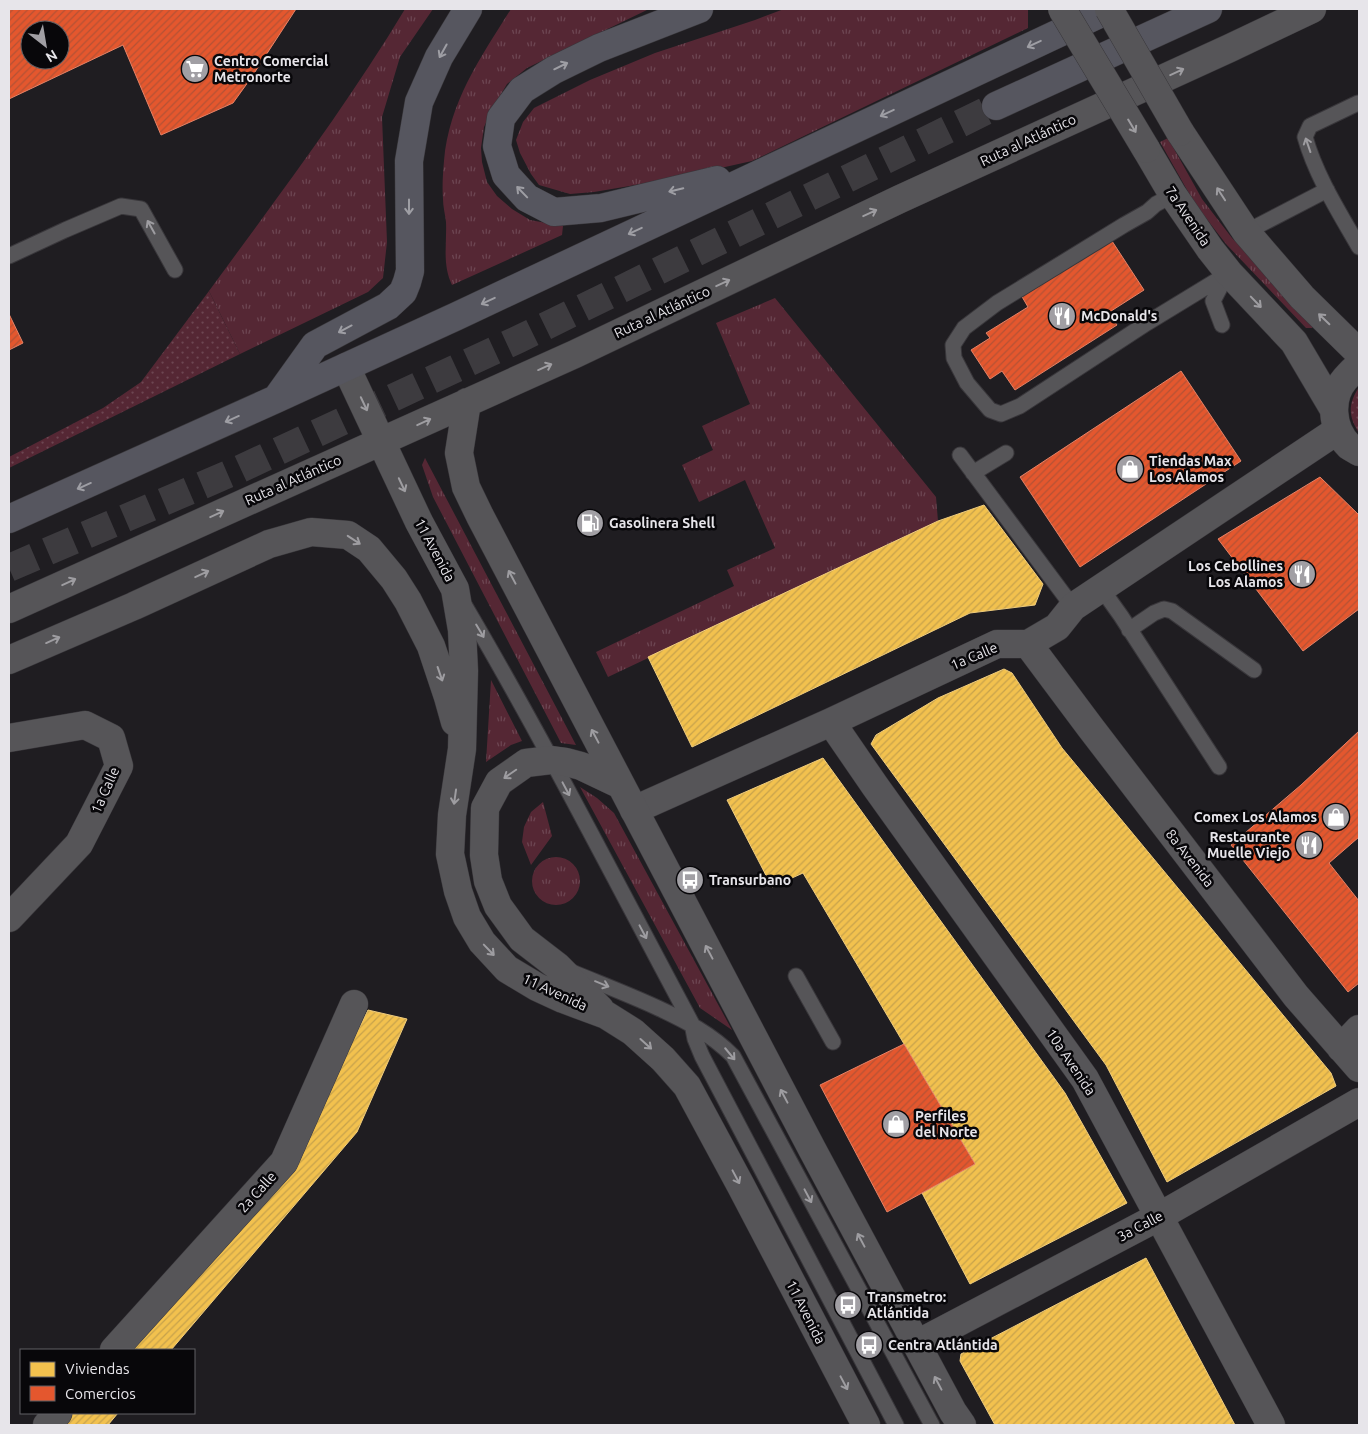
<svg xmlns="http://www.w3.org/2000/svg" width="1368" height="1434" font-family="Ubuntu,sans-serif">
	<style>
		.grass { fill: url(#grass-tufts) }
		.park { fill: url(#park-dots) }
		.homes { fill: url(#homes-hatch); stroke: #efcc7d }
		.shops { fill: url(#shops-hatch); stroke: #e58266; fill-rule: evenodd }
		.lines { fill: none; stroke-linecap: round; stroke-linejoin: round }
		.highway-tunnel { stroke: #3d3b3f; stroke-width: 28; stroke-dasharray: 28 14; stroke-linecap: butt }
		.lane-casing { stroke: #39373b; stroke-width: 17 }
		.street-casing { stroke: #39373b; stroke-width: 29 }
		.secondary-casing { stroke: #39373b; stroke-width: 29 }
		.highway-casing { stroke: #39373b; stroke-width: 29 }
		.lane { stroke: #565558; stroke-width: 15 }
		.street { stroke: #565558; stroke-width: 28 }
		.secondary { stroke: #565558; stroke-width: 28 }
		.highway { stroke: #56565f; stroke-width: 28 }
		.street-bridge-casing { stroke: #39373b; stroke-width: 29; stroke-linecap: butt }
		.street-bridge { stroke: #565558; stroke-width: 28 }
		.oneway { stroke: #9e9ea4 }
		.oneway2 { stroke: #9e9da1 }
		.labels { text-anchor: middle; stroke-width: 5; stroke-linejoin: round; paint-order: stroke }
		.poi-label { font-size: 14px; font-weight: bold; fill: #e7e5ea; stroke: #08070a; text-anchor: start }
		.street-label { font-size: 14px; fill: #e7e5ea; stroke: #08070a }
	</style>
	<defs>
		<pattern id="grass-tufts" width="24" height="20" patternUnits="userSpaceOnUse" patternTransform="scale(1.25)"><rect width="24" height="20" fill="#552734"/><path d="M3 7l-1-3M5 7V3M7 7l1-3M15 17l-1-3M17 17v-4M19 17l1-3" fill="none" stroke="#6d4652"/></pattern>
		<pattern id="park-dots" width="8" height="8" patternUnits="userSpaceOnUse" patternTransform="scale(1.25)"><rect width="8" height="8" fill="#552734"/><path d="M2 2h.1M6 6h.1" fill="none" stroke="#6d4652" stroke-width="1.8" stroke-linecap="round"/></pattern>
		<pattern id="homes-hatch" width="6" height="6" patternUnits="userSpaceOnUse" patternTransform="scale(1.25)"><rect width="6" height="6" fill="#f2c14e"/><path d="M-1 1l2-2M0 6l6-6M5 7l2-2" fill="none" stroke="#c7a24c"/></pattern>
		<pattern id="shops-hatch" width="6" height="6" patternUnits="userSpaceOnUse" patternTransform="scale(1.25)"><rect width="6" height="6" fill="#e4572e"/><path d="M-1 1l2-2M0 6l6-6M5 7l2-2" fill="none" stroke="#b45235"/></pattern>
	</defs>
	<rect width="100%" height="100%" fill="#1f1d21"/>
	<path class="grass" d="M 405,9 L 433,9 L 400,57 L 382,117 L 387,242 L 383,278 L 368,292 L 240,354 L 209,291 C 277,198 346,107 405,9 Z
		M 511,9 L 649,9 L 527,68 L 507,84 L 494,106 L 484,127 L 481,148 L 482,162 L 487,182 L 497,196 L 512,209 L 530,220 L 563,226 L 562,235 L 452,285 C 442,264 447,244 446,222 C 445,214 443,206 443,199 C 442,186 443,173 444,161 C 449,102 481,57 511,9 Z
		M 784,9 L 1028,9 L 1028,28 L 752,161 L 671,179 L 594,192 L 570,194 L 539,185 L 531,174 L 520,153 L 516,140 L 523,122 L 534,108 L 590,80 L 655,53 L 755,20 Z
		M 1168,138 L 1202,199 L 1232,238 L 1305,312 L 1314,325 L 1312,328 L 1306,328 L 1226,244 L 1195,204 L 1160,142 Z
		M 775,298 L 936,497 L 938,521 L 608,677 L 596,652 L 734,586 L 727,570 L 775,548 L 745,480 L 699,502 L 682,465 L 713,450 L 702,426 L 750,404 L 716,323 Z
		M 425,458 L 576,745 L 561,743 L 433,497 L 422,465 Z
		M 491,680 L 522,741 L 511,745 L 486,762 Z
		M 580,787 L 597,798 L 614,813 L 732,1030 L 700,1008 Z
		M 543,802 L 552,836 L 531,865 L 522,842 L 524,827 L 531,812 Z
		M532 881a24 24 0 1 1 48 0a24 24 0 1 1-48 0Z"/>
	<path class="park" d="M 209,291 L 240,354 L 9,468 L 9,457 L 103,408 L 141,382 Z
		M 1359,387 L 1359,433 C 1348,416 1348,404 1359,387 Z"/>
	<path class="homes" d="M 984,505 L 1043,584 L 1035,605 L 970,613 L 692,747 L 648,657 L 938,521 Z
		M 1004,669 L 1012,673 L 1062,748 L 1331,1073 L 1336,1086 L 1167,1182 L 1106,1065 L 871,744 L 876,735 L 938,698 Z
		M 823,758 L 1065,1093 L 1127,1203 L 970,1284 L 922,1193 L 975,1164 L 803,873 L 772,887 L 727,800 Z
		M 368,1010 L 407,1019 L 357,1132 L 171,1350 L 121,1350 L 292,1163 Z
		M 1146,1258 L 1235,1425 L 995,1425 L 960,1361 L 961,1354 Z
		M 64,1413 L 118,1413 L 108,1425 L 53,1425 Z"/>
	<path class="shops" d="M 9,9 L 296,9 L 251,78 L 233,103 L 161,135 L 123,45 L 9,99 ZM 30,30 L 60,30 L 60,60 L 30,60 Z
		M 1110,238 L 1144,290 L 1108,313 L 1117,325 L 1015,390 L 1002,371 L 990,379 L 971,350 L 990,338 L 986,333 L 1028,307 L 1021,295 Z
		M 9,314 L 23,343 L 9,350 Z
		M 1181,371 L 1241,461 L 1080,567 L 1020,477 Z
		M 1320,477 L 1359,515 L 1359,609 L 1303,651 L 1218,539 Z
		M 1359,731 L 1359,837 L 1329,863 L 1359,901 L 1359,983 L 1348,992 L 1231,845 L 1301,785 Z
		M 904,1044 L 975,1164 L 887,1212 L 820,1085 Z"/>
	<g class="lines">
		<path class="highway-tunnel" d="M 9,568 L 240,469 L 519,339 L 996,106"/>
		<g class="lane-casing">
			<path id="lane" d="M 1358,103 L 1310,126 L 1305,137 C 1316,176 1339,212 1359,247
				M 1173,195 L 1156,204 L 1147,212 L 1124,225 L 997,303 L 964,328 L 953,345 L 954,358 L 967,383 L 990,410 L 1001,414 L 1020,406 L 1147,323 L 1229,273
				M 1246,232 L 1327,190
				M 9,256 L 65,230 L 121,206 L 141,209 L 175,270
				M 1222,325 L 1213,301 L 1226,276
				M 960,455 L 1073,607
				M 973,473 L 1006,453
				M 1101,588 L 1121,616 L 1219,767
				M 465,606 C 545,742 617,884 692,1024 L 695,1039 L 702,1056 L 896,1425
				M 1129,630 L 1154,613 L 1164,609 L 1172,611 L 1254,670
				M 572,972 C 601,984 630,995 658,1008 C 686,1021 711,1034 733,1056 L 932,1425
				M 796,976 L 833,1042"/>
		</g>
		<g class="street-casing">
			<path id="street" d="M 1180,132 L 1246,232 L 1302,297 L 1359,353
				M 1146,149 L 1173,195 L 1210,249 L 1229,273 L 1294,342 L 1333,408
				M 1359,366 C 1353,369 1350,374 1345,379 C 1329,398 1331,428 1349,446 C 1352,448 1356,450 1359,452
				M 1028,644 L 1090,727 L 1296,996 L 1359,1068
				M 831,722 L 875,786 L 1085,1079 L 1271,1425
				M 9,738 L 85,725 L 111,738 L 119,766 L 79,844 L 9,918
				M 634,810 L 831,722 L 997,644 L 1028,644 L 1057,627 L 1073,607 L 1338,430
				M 1341,1048 L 1359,1029
				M 917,1344 L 1160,1216 L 1359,1102
				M 114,1350 L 284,1162 L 354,1004
				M 47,1425 L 58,1413"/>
		</g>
		<g class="secondary-casing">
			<path id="secondary" d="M 346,367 L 419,522 L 455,589 L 462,630 L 464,671 L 462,749 L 452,815 L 450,854 L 458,891 L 467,917 L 482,942 L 507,969 L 537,987 L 563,999 L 606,1015 L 633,1032 L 663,1059 L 687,1086 L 741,1186 L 866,1425
				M 467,402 L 459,453 L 466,487 L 480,516 L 812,1149 L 953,1412 L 962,1425
				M 9,609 L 575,354 L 900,199 L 1230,48 L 1312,9
				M 9,660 L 134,606 L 269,544 L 311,532 L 348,535 L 369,549 L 394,579 L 408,601 L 431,646 L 448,697 L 455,722
				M 600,1009 L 557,966 L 522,939 L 498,906 L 488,881 L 484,855 L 485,808 L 499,782 L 526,763 L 551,760 L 566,762 L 581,766 L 621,785"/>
		</g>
		<g class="highway-casing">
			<path id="highway" d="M 699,9 L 599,48 L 554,70 L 522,90 L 501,118 L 497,146 L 506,175 L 527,198 L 554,212 L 601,208 L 717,180
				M 996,106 L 1208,9
				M 277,398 L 315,345 L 388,306 L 403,292 L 407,282 L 410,271 L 409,161 L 419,102 L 439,57 L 468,9
				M 9,519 L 276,399 L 457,316 L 1110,9"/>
		</g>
		<use href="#lane" class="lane"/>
		<use href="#street" class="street"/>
		<use href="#secondary" class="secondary"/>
		<use href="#highway" class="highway"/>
		<g class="street-bridge-casing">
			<path id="street-bridge" d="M 1062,9 L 1146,149
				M 1109,9 L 1180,132"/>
		</g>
		<use href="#street-bridge" class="street-bridge"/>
	</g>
	<defs><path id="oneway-shaft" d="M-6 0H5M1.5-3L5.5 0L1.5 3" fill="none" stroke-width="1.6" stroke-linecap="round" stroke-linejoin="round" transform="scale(1.25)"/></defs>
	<g class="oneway">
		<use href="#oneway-shaft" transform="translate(1034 44) rotate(155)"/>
		<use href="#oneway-shaft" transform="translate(443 51) rotate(119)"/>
		<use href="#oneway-shaft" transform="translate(561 66) rotate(-26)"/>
		<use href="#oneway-shaft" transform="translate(887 113) rotate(155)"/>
		<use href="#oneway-shaft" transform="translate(676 190) rotate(166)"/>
		<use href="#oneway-shaft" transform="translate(522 192) rotate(-134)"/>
		<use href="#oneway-shaft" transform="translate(409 207) rotate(90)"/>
		<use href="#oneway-shaft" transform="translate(635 231) rotate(155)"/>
		<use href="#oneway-shaft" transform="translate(488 301) rotate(155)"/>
		<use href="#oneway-shaft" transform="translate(345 329) rotate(152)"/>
		<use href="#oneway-shaft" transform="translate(232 419) rotate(156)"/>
		<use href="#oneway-shaft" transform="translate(84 486) rotate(156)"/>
	</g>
	<g class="oneway2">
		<use href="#oneway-shaft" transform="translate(1177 72) rotate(-25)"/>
		<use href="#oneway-shaft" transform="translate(1132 126) rotate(59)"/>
		<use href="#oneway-shaft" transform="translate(1308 145) rotate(-109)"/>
		<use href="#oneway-shaft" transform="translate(1221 194) rotate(-123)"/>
		<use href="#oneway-shaft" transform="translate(870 213) rotate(-25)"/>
		<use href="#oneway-shaft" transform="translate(151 227) rotate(-119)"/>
		<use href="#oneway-shaft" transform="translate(723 283) rotate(-25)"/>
		<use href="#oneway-shaft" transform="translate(1256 302) rotate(46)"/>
		<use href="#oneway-shaft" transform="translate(1324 319) rotate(-136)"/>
		<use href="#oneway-shaft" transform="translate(545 367) rotate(-24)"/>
		<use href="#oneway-shaft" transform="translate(364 404) rotate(65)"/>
		<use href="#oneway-shaft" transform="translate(424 422) rotate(-25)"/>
		<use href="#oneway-shaft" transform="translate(402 485) rotate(65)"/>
		<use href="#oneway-shaft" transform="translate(217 514) rotate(-25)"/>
		<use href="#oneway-shaft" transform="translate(354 540) rotate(33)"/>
		<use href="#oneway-shaft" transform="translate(202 574) rotate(-25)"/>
		<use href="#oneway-shaft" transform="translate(512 577) rotate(-118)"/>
		<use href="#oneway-shaft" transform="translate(69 582) rotate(-25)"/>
		<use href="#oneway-shaft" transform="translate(480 631) rotate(59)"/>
		<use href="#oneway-shaft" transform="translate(53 640) rotate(-24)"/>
		<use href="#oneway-shaft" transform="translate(440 674) rotate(71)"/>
		<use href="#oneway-shaft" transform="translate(595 736) rotate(-118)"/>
		<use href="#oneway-shaft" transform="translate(510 774) rotate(145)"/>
		<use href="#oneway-shaft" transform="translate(566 789) rotate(62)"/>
		<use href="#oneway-shaft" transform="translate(455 797) rotate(98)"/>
		<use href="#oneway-shaft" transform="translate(643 932) rotate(62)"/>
		<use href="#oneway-shaft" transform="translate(489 950) rotate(46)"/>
		<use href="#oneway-shaft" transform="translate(709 952) rotate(-118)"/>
		<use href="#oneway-shaft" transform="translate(602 984) rotate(22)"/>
		<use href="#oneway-shaft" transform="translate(646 1044) rotate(42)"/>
		<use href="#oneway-shaft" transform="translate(730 1054) rotate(50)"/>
		<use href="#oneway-shaft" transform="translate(784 1096) rotate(-118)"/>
		<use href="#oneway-shaft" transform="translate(736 1177) rotate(62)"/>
		<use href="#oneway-shaft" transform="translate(808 1196) rotate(62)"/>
		<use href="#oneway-shaft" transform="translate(861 1240) rotate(-118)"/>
		<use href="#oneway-shaft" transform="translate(844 1383) rotate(62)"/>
		<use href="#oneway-shaft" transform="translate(938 1383) rotate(-118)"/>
	</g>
	<defs>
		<g id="supermarket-disc" transform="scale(1.4375)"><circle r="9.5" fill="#a19fa4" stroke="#08070a"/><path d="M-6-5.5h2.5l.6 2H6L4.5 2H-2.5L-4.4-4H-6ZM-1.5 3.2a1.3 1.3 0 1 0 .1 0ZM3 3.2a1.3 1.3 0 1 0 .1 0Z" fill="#fff"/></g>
		<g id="restaurant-disc" transform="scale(1.4375)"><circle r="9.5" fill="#a19fa4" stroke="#08070a"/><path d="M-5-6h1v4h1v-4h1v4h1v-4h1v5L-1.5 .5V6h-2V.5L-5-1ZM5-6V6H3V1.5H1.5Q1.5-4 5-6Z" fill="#fff"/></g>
		<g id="shop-disc" transform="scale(1.4375)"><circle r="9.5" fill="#a19fa4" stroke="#08070a"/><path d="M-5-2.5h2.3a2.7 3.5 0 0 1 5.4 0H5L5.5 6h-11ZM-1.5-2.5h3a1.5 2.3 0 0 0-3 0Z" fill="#fff"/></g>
		<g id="fuel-disc" transform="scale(1.4375)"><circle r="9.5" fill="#a19fa4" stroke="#08070a"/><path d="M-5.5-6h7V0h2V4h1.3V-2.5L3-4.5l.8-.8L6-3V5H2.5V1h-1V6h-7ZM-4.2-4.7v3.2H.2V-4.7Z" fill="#fff"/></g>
		<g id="bus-disc" transform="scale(1.4375)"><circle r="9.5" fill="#a19fa4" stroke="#08070a"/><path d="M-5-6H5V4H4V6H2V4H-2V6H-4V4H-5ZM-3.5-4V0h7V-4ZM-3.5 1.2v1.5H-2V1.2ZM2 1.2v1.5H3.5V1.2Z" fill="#fff"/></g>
	</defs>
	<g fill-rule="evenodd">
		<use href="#supermarket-disc" x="195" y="69"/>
		<use href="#restaurant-disc" x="1062" y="316"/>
		<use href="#shop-disc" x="1130" y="469"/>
		<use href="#fuel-disc" x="590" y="523"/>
		<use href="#restaurant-disc" x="1302" y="574"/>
		<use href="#shop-disc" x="1336" y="817"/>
		<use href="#restaurant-disc" x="1309" y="845"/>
		<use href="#bus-disc" x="690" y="880"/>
		<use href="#shop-disc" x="896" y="1124"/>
		<use href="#bus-disc" x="848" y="1305"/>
		<use href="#bus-disc" x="869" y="1345"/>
	</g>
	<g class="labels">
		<g class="poi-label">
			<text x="214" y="66">Centro Comercial<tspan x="214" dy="16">Metronorte</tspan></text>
			<text x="1081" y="321">McDonald's</text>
			<text x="1149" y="466">Tiendas Max<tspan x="1149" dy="16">Los Alamos</tspan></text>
			<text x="609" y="528">Gasolinera Shell</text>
			<text x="1283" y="571" text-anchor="end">Los Cebollines<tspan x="1283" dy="16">Los Alamos</tspan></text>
			<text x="1317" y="822" text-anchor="end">Comex Los Alamos</text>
			<text x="1290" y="842" text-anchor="end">Restaurante<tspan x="1290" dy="16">Muelle Viejo</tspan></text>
			<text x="709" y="885">Transurbano</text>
			<text x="915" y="1121">Perfiles<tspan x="915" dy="16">del Norte</tspan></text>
			<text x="867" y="1302">Transmetro:<tspan x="867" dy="16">Atlántida</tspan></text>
			<text x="888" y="1350">Centra Atlántida</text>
		</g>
		<g class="street-label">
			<text transform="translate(1028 140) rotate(-25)" y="5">Ruta al Atlántico</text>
			<text transform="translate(1188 216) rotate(56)" y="5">7a Avenida</text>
			<text transform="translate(662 312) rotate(-25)" y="5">Ruta al Atlántico</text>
			<text transform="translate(293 480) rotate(-24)" y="5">Ruta al Atlántico</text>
			<text transform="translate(435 550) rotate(62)" y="5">11 Avenida</text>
			<text transform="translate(974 656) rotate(-23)" y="5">1a Calle</text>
			<text transform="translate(105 790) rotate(-66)" y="5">1a Calle</text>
			<text transform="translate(1190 858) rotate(52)" y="5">8a Avenida</text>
			<text transform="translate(555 992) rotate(25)" y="5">11 Avenida</text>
			<text transform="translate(1071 1062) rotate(56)" y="5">10a Avenida</text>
			<text transform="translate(257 1192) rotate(-48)" y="5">2a Calle</text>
			<text transform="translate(1140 1226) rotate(-28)" y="5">3a Calle</text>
			<text transform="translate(806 1312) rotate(63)" y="5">11 Avenida</text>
		</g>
	</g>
	<rect width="1368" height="1434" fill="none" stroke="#e7e5ea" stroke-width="20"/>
	<rect x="20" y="1349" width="175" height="65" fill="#08070a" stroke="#616064"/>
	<rect x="30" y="1362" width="25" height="15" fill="#f2c14e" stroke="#616064"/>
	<text x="65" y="1374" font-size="15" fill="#e7e5ea">Viviendas</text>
	<rect x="30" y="1386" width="25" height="15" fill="#e4572e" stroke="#616064"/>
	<text x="65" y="1399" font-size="15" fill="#e7e5ea">Comercios</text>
	<g transform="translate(45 45) rotate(149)"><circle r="24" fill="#08070a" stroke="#616064"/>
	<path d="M0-4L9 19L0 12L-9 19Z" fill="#a19fa4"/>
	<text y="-8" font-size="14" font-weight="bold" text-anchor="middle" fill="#e7e5ea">N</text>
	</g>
</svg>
